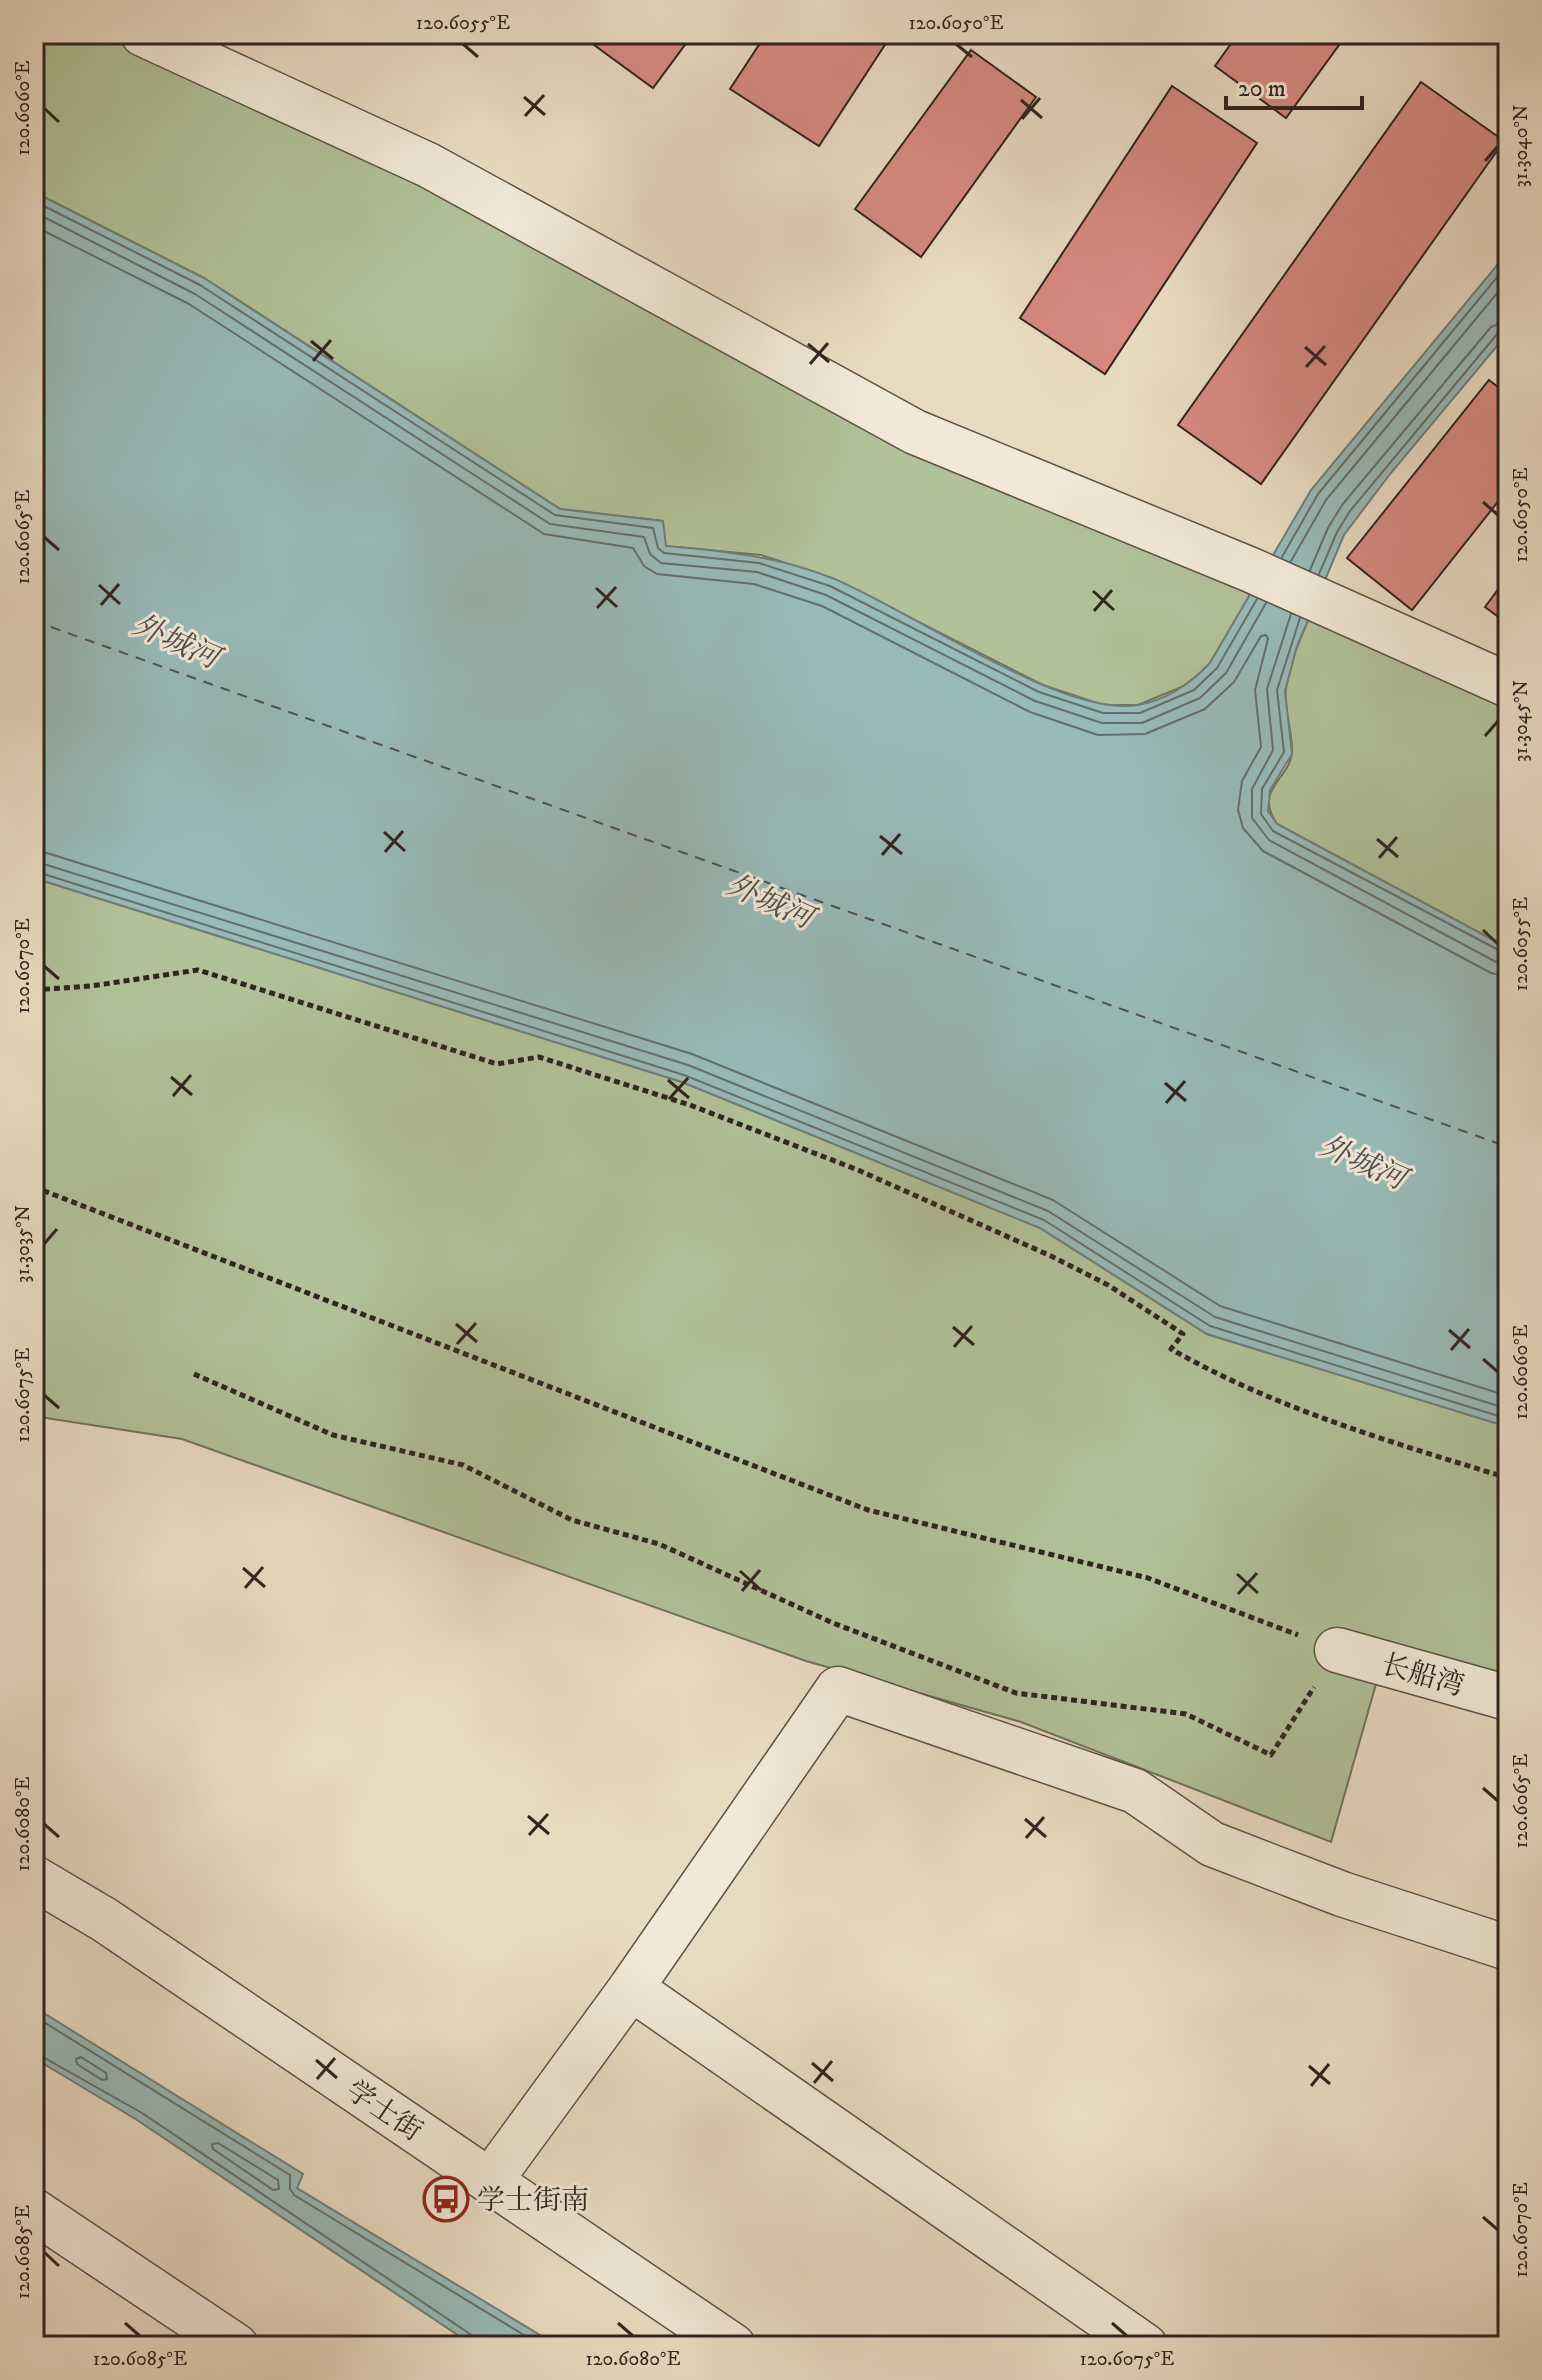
<svg xmlns="http://www.w3.org/2000/svg" width="1542" height="2380" font-family="'IM FELL DW Pica','Noto Serif SC',serif">
	<style>
		.green { fill: #b1c198; stroke: #71725c; stroke-width: 2 }
		.water { fill: #98bab8; stroke: #6f7e7b; stroke-width: 2 }
		.lines { fill: none; stroke-linecap: round; stroke-linejoin: round }
		.shore { stroke: #646f6c; stroke-width: 2 }
		.ferry { stroke: #50514e; stroke-width: 2; stroke-dasharray: 10 8; stroke-linecap: butt }
		.building { fill: #d68a80; stroke: #312420; stroke-width: 2 }
		.minor-casing { stroke: #5f5248; stroke-width: 47 }
		.path { stroke: #312420; stroke-width: 5; stroke-dasharray: 6 4; stroke-linecap: butt }
		.minor { stroke: #f1e8d7; stroke-width: 44 }
		.ticks { fill: none; stroke: #312420; stroke-width: 3 }
		.labels { text-anchor: middle; stroke-width: 6; stroke-linejoin: round; paint-order: stroke }
		.street-label { font-size: 28px; fill: #312420; stroke: #f1e8d7 }
		.poi-label { font-size: 28px; fill: #312420; stroke: #f1e8d7; text-anchor: start }
		.water-label { font-size: 30px; font-style: italic; fill: #50514e; stroke: #f1e8d7 }
		.neatline { fill: none; stroke: #312420; stroke-width: 3 }
		.ticks-label { font-size: 20px; text-anchor: middle; fill: #312420 }
	</style>
	<rect width="100%" height="100%" fill="#e9dbc2"/>
	<filter id="stains"><feTurbulence type="fractalNoise" baseFrequency=".0025" numOctaves="4"/><feColorMatrix values="0 0 0 0 .2 0 0 0 0 .09 0 0 0 0 .02 0 0 0 .5 -.17"/></filter>
	<radialGradient id="worn" r=".72"><stop offset=".6" stop-color="#630" stop-opacity="0"/><stop offset="1" stop-color="#630" stop-opacity=".3"/></radialGradient>
	<path class="green" d="M 34,34 L 112,34 L 418,170 L 1258,581 L 1210,663 L 1189,684 L 1138,705 L 1103,705 L 1043,685 L 834,579 L 761,555 L 665,546 L 662,521 L 560,509 L 204,278 L 34,192 Z
		M 1314,607 L 1508,699 L 1508,948 L 1277,824 C 1253,788 1290,780 1292,752 C 1293,731 1283,710 1286,689 C 1289,661 1303,633 1314,607 Z
		M 34,878 L 682,1082 L 1040,1228 L 1207,1334 L 1508,1427 L 1508,1720 L 1376,1684 L 1331,1842 L 1021,1722 L 806,1661 L 182,1439 L 46,1418 L 34,1411 Z"/>
	<path class="water" d="M 34,192 L 204,278 L 560,509 L 663,521 L 666,546 C 725,551 776,556 832,578 C 907,608 1062,718 1138,705 C 1166,700 1191,683 1210,663 L 1311,490 L 1508,252 L 1508,333 L 1390,474 L 1344,535 L 1297,646 L 1285,691 L 1292,754 L 1270,790 L 1268,811 L 1277,824 L 1508,948 L 1508,1427 L 1207,1334 L 1040,1228 L 682,1082 L 34,878 Z
		M 34,2007 L 303,2174 L 297,2188 L 558,2346 L 474,2346 L 137,2120 L 34,2058 Z"/>
	<g class="lines">
		<path class="shore" d="M 34,201 L 200,285 L 555,515 L 653,528 L 658,548 L 664,553 L 759,563 L 830,586 L 1039,692 L 1103,713 L 1140,713 L 1194,690 L 1217,668 L 1257,599
			M 34,212 L 195,294 L 550,524 L 644,537 L 650,554 L 661,563 L 757,572 L 826,595 L 1035,701 L 1102,723 L 1142,723 L 1200,698 L 1226,673 L 1266,603
			M 34,226 L 189,304 L 544,534 L 633,548 L 644,566 L 657,574 L 754,584 L 822,606 L 1030,712 L 1098,735 L 1145,734 L 1205,709 L 1234,682 L 1261,636 L 1266,635 L 1268,639 L 1255,690 L 1261,747 L 1242,781 L 1238,810 L 1243,828 L 1263,851 L 1491,973 L 1508,977
			M 1282,557 L 1318,494 L 1508,264
			M 1291,561 L 1326,500 L 1508,280
			M 1310,570 L 1328,528 L 1342,505 L 1491,327 L 1508,320
			M 1319,574 L 1337,532 L 1350,511 L 1498,333 L 1508,330
			M 1291,614 L 1267,689 L 1273,750 L 1252,789 L 1252,818 L 1269,840 L 1496,962 L 1508,965
			M 1300,618 L 1277,690 L 1284,752 L 1262,789 L 1261,814 L 1273,831 L 1508,955
			M 34,849 L 692,1054 L 1053,1200 L 1220,1306 L 1508,1396
			M 34,861 L 688,1065 L 1048,1211 L 1215,1317 L 1508,1409
			M 34,871 L 684,1075 L 1044,1220 L 1210,1326 L 1508,1419
			M 34,2016 L 290,2175 L 290,2189 L 294,2195 L 542,2346
			M 34,2052 L 142,2113 L 473,2336 L 477,2346
			M 81,2057 L 106,2073 L 107,2079 L 102,2080 L 77,2064 L 76,2059 Z
			M 218,2143 L 278,2180 L 279,2189 L 273,2190 L 213,2149 L 212,2144 Z"/>
		<path class="ferry" d="M 34,621 L 1508,1147"/>
	</g>
	<path class="building" d="M 579,34 L 693,34 L 653,88 Z
		M 766,34 L 892,34 L 819,146 L 730,89 Z
		M 1238,34 L 1347,34 L 1286,118 L 1215,66 Z
		M 971,50 L 1036,97 L 921,257 L 855,209 Z
		M 1421,82 L 1504,141 L 1261,484 L 1178,425 Z
		M 1172,86 L 1257,143 L 1105,374 L 1020,318 Z
		M 1489,380 L 1508,395 L 1508,489 L 1412,610 L 1347,558 Z
		M 1508,576 L 1508,624 L 1485,607 Z"/>
	<g class="lines">
		<g class="minor-casing">
			<path id="minor" d="M 143,34 L 428,165 L 915,432 L 1251,570 L 1508,685
				M 1337,1650 L 1508,1698
				M 34,1878 L 105,1920 L 733,2346
				M 631,1988 L 1145,2346
				M 490,2181 L 631,1988 L 838,1689 L 1135,1791 L 1212,1844 L 1342,1894 L 1508,1948
				M 34,2211 L 236,2346"/>
		</g>
		<path class="path" d="M 34,990 L 91,986 L 198,970 L 497,1064 L 539,1057 L 690,1105 L 858,1170 L 1051,1256 L 1108,1285 L 1183,1334 L 1171,1349 C 1276,1409 1394,1443 1508,1478
			M 34,1187 L 868,1510 L 1148,1578 L 1298,1635
			M 194,1374 L 333,1435 L 463,1465 L 572,1520 L 659,1544 L 833,1623 L 1016,1693 L 1186,1714 L 1271,1755 L 1314,1687"/>
		<use href="#minor" class="minor"/>
	</g>
	<path class="ticks" d="M 463,44 L 478,57M 956,44 L 972,57M 524,97 L 545,115M 1021,100 L 1042,118M 44,108 L 59,122M 525,116 L 544,95M 1022,119 L 1040,98M 1485,161 L 1498,146M 311,341 L 333,359M 808,344 L 829,362M 1305,347 L 1326,365M 313,361 L 331,340M 810,364 L 828,343M 1306,367 L 1325,346M 1483,502 L 1498,515M 44,537 L 59,550M 99,585 L 120,604M 596,588 L 617,607M 1093,591 L 1114,610M 101,605 L 119,584M 597,608 L 616,587M 1094,611 L 1112,590M 1485,736 L 1498,721M 384,832 L 405,851M 880,836 L 902,854M 1377,839 L 1398,857M 385,852 L 403,831M 882,855 L 900,834M 1379,858 L 1397,837M 1483,930 L 1498,944M 44,966 L 59,979M 171,1077 L 192,1095M 668,1080 L 689,1098M 1165,1083 L 1186,1101M 173,1096 L 191,1075M 669,1099 L 688,1078M 1166,1103 L 1185,1081M 44,1244 L 57,1229M 456,1324 L 477,1342M 953,1327 L 974,1345M 1449,1330 L 1470,1348M 457,1344 L 476,1323M 954,1347 L 972,1326M 1451,1350 L 1469,1329M 1483,1359 L 1498,1372M 44,1395 L 59,1408M 243,1568 L 265,1587M 740,1571 L 761,1590M 1237,1574 L 1258,1593M 245,1588 L 263,1567M 742,1591 L 760,1570M 1238,1594 L 1257,1573M 1483,1788 L 1498,1801M 528,1816 L 549,1834M 1025,1819 L 1046,1837M 44,1824 L 59,1837M 529,1835 L 548,1814M 1026,1838 L 1044,1817M 316,2060 L 337,2078M 812,2063 L 833,2081M 1309,2066 L 1330,2084M 317,2079 L 335,2058M 814,2083 L 832,2061M 1311,2086 L 1329,2064M 1483,2217 L 1498,2230M 44,2252 L 59,2266M 125,2323 L 140,2336M 618,2323 L 633,2336M 1112,2323 L 1127,2336"/>
	<defs>
		<g id="bus-ring" transform="scale(2.3)"><circle r="9.5" fill="#f1e8d7" stroke="#8f2418" stroke-width="1.5"/><path d="M-5-6H5V4H4V6H2V4H-2V6H-4V4H-5ZM-3.5-4V0h7V-4ZM-3.5 1.2v1.5H-2V1.2ZM2 1.2v1.5H3.5V1.2Z" fill="#8f2418"/></g>
	</defs>
	<g fill-rule="evenodd">
		<use href="#bus-ring" x="446" y="2199"/>
	</g>
	<g class="labels">
		<g class="street-label">
			<text transform="translate(1423 1674) rotate(16)" y="10">长船湾</text>
			<text transform="translate(385 2110) rotate(34)" y="10">学士街</text>
		</g>
		<g class="poi-label">
			<text x="477" y="2209">学士街南</text>
		</g>
		<g class="water-label">
			<text transform="translate(176 641) rotate(24)" y="10">外城河</text>
			<text transform="translate(770 901) rotate(24)" y="10">外城河</text>
			<text transform="translate(1363 1162) rotate(24)" y="10">外城河</text>
		</g>
	</g>
	<rect width="1542" height="2380" fill="none" stroke="#e9dbc2" stroke-width="88"/>
	<path d="M1226 96v12h136v-12" fill="none" stroke="#312420" stroke-width="4"/>
	<text x="1238" y="96" font-size="24" fill="#312420" stroke="#f1e8d7" stroke-width="6" paint-order="stroke">20 m</text>
	<rect x="44" y="44" width="1454" height="2292" class="neatline"/>
	<g class="ticks-label">
		<text x="463" y="29">120.6055°E</text>
		<text x="956" y="29">120.6050°E</text>
		<text transform="translate(22 108) rotate(-90)" y="7">120.6060°E</text>
		<text transform="translate(1520 146) rotate(-90)" y="7">31.3040°N</text>
		<text transform="translate(1520 515) rotate(-90)" y="7">120.6050°E</text>
		<text transform="translate(22 537) rotate(-90)" y="7">120.6065°E</text>
		<text transform="translate(1520 721) rotate(-90)" y="7">31.3045°N</text>
		<text transform="translate(1520 944) rotate(-90)" y="7">120.6055°E</text>
		<text transform="translate(22 966) rotate(-90)" y="7">120.6070°E</text>
		<text transform="translate(22 1244) rotate(-90)" y="7">31.3035°N</text>
		<text transform="translate(1520 1372) rotate(-90)" y="7">120.6060°E</text>
		<text transform="translate(22 1395) rotate(-90)" y="7">120.6075°E</text>
		<text transform="translate(1520 1801) rotate(-90)" y="7">120.6065°E</text>
		<text transform="translate(22 1824) rotate(-90)" y="7">120.6080°E</text>
		<text transform="translate(1520 2230) rotate(-90)" y="7">120.6070°E</text>
		<text transform="translate(22 2252) rotate(-90)" y="7">120.6085°E</text>
		<text x="140" y="2365">120.6085°E</text>
		<text x="633" y="2365">120.6080°E</text>
		<text x="1127" y="2365">120.6075°E</text>
	</g>
	<rect width="100%" height="100%" filter="url(#stains)"/>
	<rect width="100%" height="100%" fill="url(#worn)"/>
</svg>
